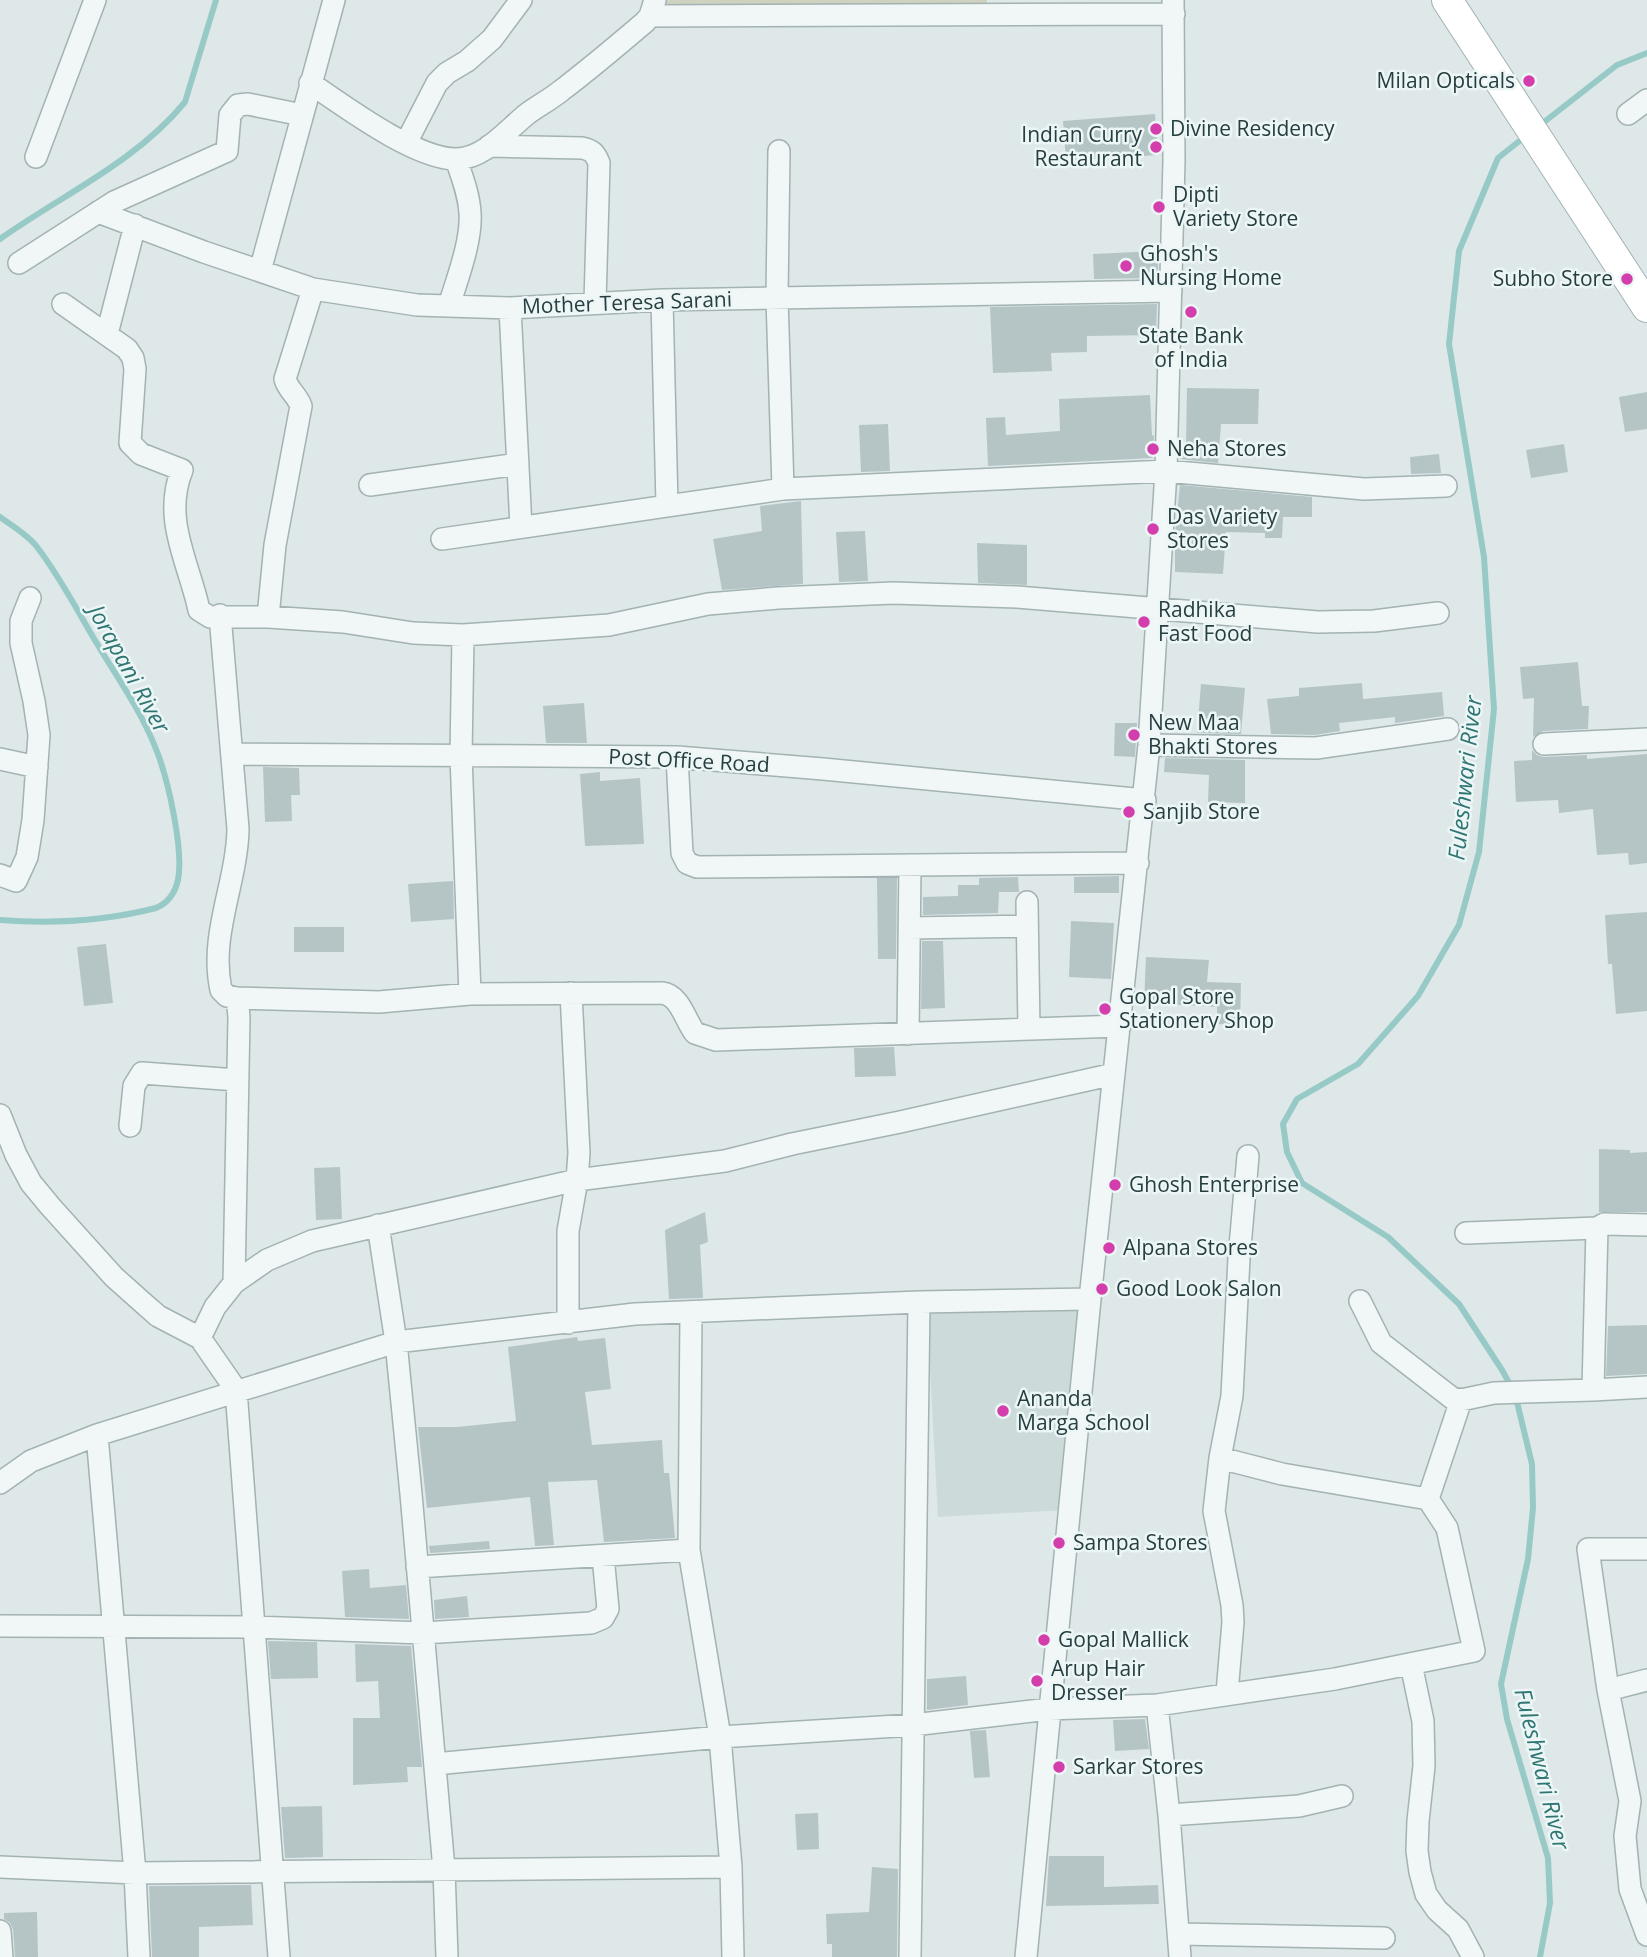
<svg xmlns="http://www.w3.org/2000/svg" width="1647" height="1957" font-family="'Open Sans',sans-serif">
	<style>
		.built { fill: #ccdada }
		.green { fill: #cfd2bf }
		.lines { fill: none; stroke-linecap: round; stroke-linejoin: round }
		.stream { stroke: #97cac6; stroke-width: 6 }
		.building { fill: #b5c5c5 }
		.street-casing { stroke: #a3b2b2; stroke-width: 24 }
		.secondary-casing { stroke: #a3b2b2; stroke-width: 32 }
		.street { stroke: #f1f6f6; stroke-width: 21 }
		.secondary { stroke: #fff; stroke-width: 30 }
		.poi-dot { fill: #d33dac; stroke: #edf6f6; stroke-width: 2.5 }
		.labels { text-anchor: middle; stroke-width: 5; stroke-linejoin: round; paint-order: stroke }
		.poi-label { font-size: 21px; fill: #273e40; stroke: #edf6f6; text-anchor: start }
		.street-label { font-size: 21px; fill: #273e40; stroke: #edf6f6 }
		.water-label { font-size: 23px; font-style: italic; fill: #2f7572; stroke: #edf6f6 }
	</style>
	<rect width="100%" height="100%" fill="#dee8e8"/>
	<path class="built" d="M 1081,1311 L 1065,1510 L 938,1517 L 927,1312 Z"/>
	<path class="green" d="M 662,0 L 987,0 L 987,6 L 660,10 Z"/>
	<g class="lines">
		<path class="stream" d="M 1539,126 L 1617,65 L 1647,53
			M 0,239 C 62,195 136,162 185,102 L 216,0
			M 0,517 C 12,526 28,535 37,547 C 61,578 79,614 99,647 C 119,680 142,713 156,749 C 168,779 184,850 178,880 C 175,893 168,903 156,908 C 105,921 52,924 0,920
			M 1512,1388 L 1502,1370 L 1459,1304 L 1388,1237 L 1302,1183 L 1287,1152 L 1283,1124 L 1297,1099 L 1358,1064 L 1418,996 L 1459,925 L 1479,852 L 1494,709 L 1484,557 L 1449,344 L 1459,251 L 1498,158 L 1527,135
			M 1516,1398 L 1532,1464 L 1533,1508 L 1528,1559 L 1501,1684 L 1507,1719 L 1548,1858 L 1550,1903 L 1540,1957"/>
	</g>
	<path class="building" d="M 1155,114 L 1158,155 L 1066,161 L 1063,121 Z
		M 1158,251 L 1158,278 L 1094,279 L 1093,254 Z
		M 1157,304 L 1156,335 L 1087,336 L 1087,352 L 1051,353 L 1052,371 L 993,373 L 990,307 Z
		M 1187,388 L 1259,389 L 1258,424 L 1221,424 L 1218,463 L 1179,459 L 1180,444 L 1186,444 Z
		M 1647,392 L 1647,429 L 1625,432 L 1619,397 Z
		M 1150,395 L 1152,436 L 1154,435 L 1153,458 L 988,466 L 986,418 L 1005,417 L 1006,435 L 1060,431 L 1059,399 Z
		M 888,424 L 890,471 L 861,472 L 859,425 Z
		M 1564,444 L 1568,472 L 1531,478 L 1526,450 Z
		M 1439,454 L 1441,473 L 1411,474 L 1410,457 Z
		M 1180,485 L 1312,497 L 1312,517 L 1283,517 L 1282,538 L 1265,538 L 1265,533 L 1226,532 L 1223,574 L 1175,572 L 1175,534 Z
		M 801,501 L 803,584 L 722,590 L 713,539 L 762,531 L 760,506 Z
		M 865,531 L 868,581 L 839,582 L 836,532 Z
		M 977,543 L 1027,545 L 1027,585 L 978,583 Z
		M 1578,662 L 1582,706 L 1589,706 L 1588,729 L 1543,731 L 1533,737 L 1534,698 L 1523,699 L 1520,667 Z
		M 1362,683 L 1363,699 L 1442,692 L 1444,716 L 1395,723 L 1395,717 L 1339,723 L 1340,731 L 1315,735 L 1271,734 L 1267,699 L 1299,696 L 1299,688 Z
		M 1201,684 L 1245,688 L 1241,734 L 1197,733 Z
		M 584,703 L 587,743 L 546,743 L 543,706 Z
		M 1115,723 L 1137,723 L 1135,757 L 1114,756 Z
		M 1532,750 L 1537,755 L 1544,757 L 1587,755 L 1587,759 L 1647,754 L 1647,863 L 1629,865 L 1628,853 L 1597,855 L 1593,809 L 1559,813 L 1558,800 L 1516,802 L 1514,761 L 1532,760 Z
		M 1165,758 L 1245,760 L 1245,803 L 1208,802 L 1209,775 L 1164,772 Z
		M 263,767 L 299,768 L 300,795 L 291,795 L 292,821 L 265,822 Z
		M 600,772 L 600,781 L 640,778 L 644,844 L 585,846 L 580,774 Z
		M 1119,876 L 1119,893 L 1074,893 L 1074,877 Z
		M 1018,877 L 1019,892 L 999,892 L 998,913 L 923,915 L 923,897 L 958,896 L 958,885 L 979,885 L 979,878 Z
		M 877,878 L 897,878 L 896,959 L 878,959 Z
		M 453,881 L 454,919 L 411,922 L 408,884 Z
		M 1647,912 L 1647,1011 L 1616,1014 L 1612,964 L 1608,964 L 1605,915 Z
		M 1071,921 L 1114,923 L 1111,979 L 1069,977 Z
		M 294,927 L 344,927 L 344,952 L 294,952 Z
		M 922,941 L 943,941 L 945,1008 L 921,1009 Z
		M 106,944 L 113,1003 L 84,1006 L 77,947 Z
		M 1146,957 L 1209,960 L 1207,982 L 1241,983 L 1240,1025 L 1217,1024 L 1217,1007 L 1144,1003 Z
		M 894,1047 L 896,1076 L 855,1077 L 854,1048 Z
		M 1599,1149 L 1630,1150 L 1630,1153 L 1647,1152 L 1647,1212 L 1599,1212 Z
		M 340,1167 L 342,1219 L 316,1220 L 314,1168 Z
		M 705,1212 L 708,1242 L 700,1245 L 703,1298 L 669,1299 L 665,1230 Z
		M 1647,1325 L 1647,1374 L 1606,1376 L 1608,1326 Z
		M 577,1337 L 578,1341 L 605,1338 L 611,1389 L 585,1392 L 592,1445 L 662,1440 L 664,1473 L 669,1473 L 675,1538 L 604,1542 L 597,1480 L 548,1482 L 554,1545 L 535,1546 L 530,1497 L 427,1508 L 418,1427 L 457,1427 L 516,1421 L 508,1347 Z
		M 489,1541 L 490,1549 L 430,1553 L 429,1546 Z
		M 369,1569 L 370,1588 L 406,1585 L 409,1619 L 345,1617 L 342,1571 Z
		M 467,1596 L 469,1617 L 435,1619 L 434,1600 Z
		M 268,1641 L 317,1642 L 318,1678 L 271,1679 Z
		M 355,1644 L 411,1646 L 422,1767 L 407,1767 L 408,1782 L 353,1785 L 353,1718 L 380,1718 L 378,1681 L 356,1682 Z
		M 966,1676 L 968,1705 L 927,1710 L 927,1679 Z
		M 1145,1719 L 1149,1749 L 1115,1751 L 1113,1720 Z
		M 986,1730 L 990,1777 L 974,1778 L 970,1731 Z
		M 322,1806 L 323,1857 L 285,1858 L 281,1807 Z
		M 818,1813 L 819,1849 L 797,1850 L 795,1814 Z
		M 1049,1856 L 1104,1856 L 1104,1887 L 1158,1885 L 1159,1904 L 1046,1906 Z
		M 872,1867 L 898,1869 L 897,1957 L 832,1957 L 832,1944 L 827,1944 L 826,1914 L 869,1912 Z
		M 251,1885 L 253,1925 L 199,1927 L 199,1957 L 152,1957 L 149,1886 Z
		M 37,1912 L 38,1957 L 15,1957 L 13,1929 L 10,1923 L 4,1919 L 4,1913 Z"/>
	<g class="lines">
		<g class="street-casing">
			<path id="street" d="M 650,16 L 1174,14
				M 310,83 C 344,106 415,159 456,159 C 484,159 506,131 527,114 C 538,106 551,99 562,90 C 591,68 618,45 645,22 L 650,16 L 655,0
				M 1628,114 L 1647,100
				M 406,143 L 437,83 L 447,73 L 467,61 L 492,39 L 521,0
				M 489,146 L 582,148 C 592,150 595,153 599,163 L 595,302
				M 779,151 L 777,298 L 783,489
				M 36,157 L 95,0
				M 98,212 L 204,252 L 313,289 L 417,305 L 510,308 L 662,300 L 1171,291
				M 19,263 L 114,202 L 227,151 L 230,115 L 238,105 L 248,104 L 302,115
				M 260,271 L 334,0
				M 662,300 L 667,505
				M 63,304 L 127,349 L 133,358 L 135,369 L 130,443 L 141,454 L 182,470 C 162,519 189,563 199,610 L 210,617 L 268,617 L 343,622 L 413,633 L 463,635 L 609,625 L 708,604 L 778,598 L 893,593 L 1017,597 L 1318,622 L 1374,621 L 1438,613
				M 449,306 C 457,279 472,241 470,213 C 469,194 462,177 456,159
				M 510,308 L 521,527
				M 107,334 L 135,225
				M 370,485 L 518,464
				M 442,539 L 783,489 L 1166,471 L 1364,489 L 1446,486
				M 268,617 L 275,545 L 301,406 C 297,395 288,390 285,379 L 313,289
				M 463,635 L 461,756 L 470,994
				M 1544,744 L 1647,739
				M 1149,745 L 1316,748 L 1448,729
				M 232,754 L 677,757 L 823,769 L 1145,800
				M 677,757 L 682,853 L 687,863 L 697,867 L 1138,863
				M 0,759 L 37,767
				M 0,875 L 16,881 L 27,857 L 33,820 L 39,735 L 34,701 L 21,643 L 21,621 L 30,598
				M 1027,902 L 1029,1029
				M 909,928 L 1027,926
				M 237,998 L 379,1002 L 470,994 L 662,993 C 680,995 685,1020 695,1033 L 716,1040 L 1120,1026
				M 908,1034 L 910,865
				M 0,1115 L 16,1155 L 31,1183 L 50,1206 L 114,1277 L 142,1302 L 158,1316 L 200,1338 L 236,1390 L 279,1957
				M 130,1126 L 134,1086 L 142,1073 L 237,1080
				M 378,1225 L 396,1342 L 411,1494 L 444,1869 L 447,1957
				M 1466,1233 L 1597,1228 L 1604,1224 L 1647,1225
				M 234,1283 L 267,1260 L 312,1241 L 577,1180 L 725,1161 L 792,1144 L 900,1122 L 1114,1074
				M 1360,1301 L 1381,1343 L 1452,1398 L 1461,1400 L 1494,1393 L 1593,1390 L 1597,1228
				M 691,1312 L 689,1550 L 720,1737 L 731,1867 L 733,1957
				M 568,1323 L 568,1231 L 577,1180 L 579,1153 L 571,993
				M 200,1338 L 215,1307 L 234,1283 L 239,1017 L 237,998 L 227,996 L 221,990 C 209,935 237,883 238,829 L 220,615
				M 1593,1390 L 1647,1387
				M 97,1435 L 135,1873 L 139,1957
				M 0,1483 L 31,1461 L 97,1435 L 396,1342 L 635,1314 L 919,1302 L 1090,1299
				M 1428,1499 L 1461,1400
				M 1647,1549 L 1588,1549 L 1608,1690 L 1630,1801 L 1625,1836 L 1630,1889 L 1647,1935
				M 417,1567 L 689,1550
				M 0,1626 L 253,1627 L 423,1633 L 591,1623 L 603,1618 L 608,1609 L 603,1556
				M 1411,1664 L 1423,1721 L 1424,1766 L 1418,1821 L 1417,1851 L 1420,1872 L 1426,1894 L 1437,1910 L 1458,1929 L 1473,1957
				M 1608,1690 L 1647,1680
				M 1227,1693 L 1233,1622 L 1232,1605 L 1214,1511 L 1220,1458 L 1232,1396 L 1239,1258 L 1248,1156
				M 1157,1705 L 1169,1815 L 1180,1957
				M 435,1764 L 720,1737 L 913,1725 L 1049,1709 L 1157,1705 L 1335,1679 L 1474,1651 L 1447,1528 L 1428,1499 L 1282,1474 L 1220,1458
				M 1169,1815 L 1299,1806 L 1342,1796
				M 0,1867 L 135,1873 L 731,1867
				M 0,1931 L 2,1957
				M 1179,1934 L 1384,1938
				M 910,1957 L 919,1302
				M 1026,1957 L 1090,1299 L 1149,745 L 1166,471 L 1174,160 L 1173,0"/>
		</g>
		<g class="secondary-casing">
			<path id="secondary" d="M 1447,0 L 1647,307"/>
		</g>
		<use href="#street" class="street"/>
		<use href="#secondary" class="secondary"/>
	</g>
	<g class="poi-dot">
		<circle cx="1529" cy="81" r="7"/>
		<circle cx="1156" cy="129" r="7"/>
		<circle cx="1156" cy="147" r="7"/>
		<circle cx="1159" cy="207" r="7"/>
		<circle cx="1126" cy="266" r="7"/>
		<circle cx="1627" cy="279" r="7"/>
		<circle cx="1191" cy="312" r="7"/>
		<circle cx="1153" cy="449" r="7"/>
		<circle cx="1153" cy="529" r="7"/>
		<circle cx="1144" cy="622" r="7"/>
		<circle cx="1134" cy="735" r="7"/>
		<circle cx="1129" cy="812" r="7"/>
		<circle cx="1105" cy="1009" r="7"/>
		<circle cx="1115" cy="1185" r="7"/>
		<circle cx="1109" cy="1248" r="7"/>
		<circle cx="1102" cy="1289" r="7"/>
		<circle cx="1003" cy="1411" r="7"/>
		<circle cx="1059" cy="1543" r="7"/>
		<circle cx="1044" cy="1640" r="7"/>
		<circle cx="1037" cy="1681" r="7"/>
		<circle cx="1059" cy="1767" r="7"/>
	</g>
	<g class="labels">
		<g class="poi-label">
			<text x="1515" y="88" text-anchor="end">Milan Opticals</text>
			<text x="1170" y="136">Divine Residency</text>
			<text x="1142" y="142" text-anchor="end">Indian Curry<tspan x="1142" dy="24">Restaurant</tspan></text>
			<text x="1173" y="202">Dipti<tspan x="1173" dy="24">Variety Store</tspan></text>
			<text x="1140" y="261">Ghosh's<tspan x="1140" dy="24">Nursing Home</tspan></text>
			<text x="1613" y="286" text-anchor="end">Subho Store</text>
			<text x="1191" y="343" text-anchor="middle">State Bank<tspan x="1191" dy="24">of India</tspan></text>
			<text x="1167" y="456">Neha Stores</text>
			<text x="1167" y="524">Das Variety<tspan x="1167" dy="24">Stores</tspan></text>
			<text x="1158" y="617">Radhika<tspan x="1158" dy="24">Fast Food</tspan></text>
			<text x="1148" y="730">New Maa<tspan x="1148" dy="24">Bhakti Stores</tspan></text>
			<text x="1143" y="819">Sanjib Store</text>
			<text x="1119" y="1004">Gopal Store<tspan x="1119" dy="24">Stationery Shop</tspan></text>
			<text x="1129" y="1192">Ghosh Enterprise</text>
			<text x="1123" y="1255">Alpana Stores</text>
			<text x="1116" y="1296">Good Look Salon</text>
			<text x="1017" y="1406">Ananda<tspan x="1017" dy="24">Marga School</tspan></text>
			<text x="1073" y="1550">Sampa Stores</text>
			<text x="1058" y="1647">Gopal Mallick</text>
			<text x="1051" y="1676">Arup Hair<tspan x="1051" dy="24">Dresser</tspan></text>
			<text x="1073" y="1774">Sarkar Stores</text>
		</g>
		<g class="street-label">
			<text transform="translate(627 303) rotate(-2)" y="7">Mother Teresa Sarani</text>
			<text transform="translate(689 761) rotate(3)" y="7">Post Office Road</text>
		</g>
		<g class="water-label">
			<text transform="translate(129 669) rotate(61)" y="8">Jorapani River</text>
			<text transform="translate(1465 778) rotate(-84)" y="8">Fuleshwari River</text>
			<text transform="translate(1542 1769) rotate(76)" y="8">Fuleshwari River</text>
		</g>
	</g>
</svg>
